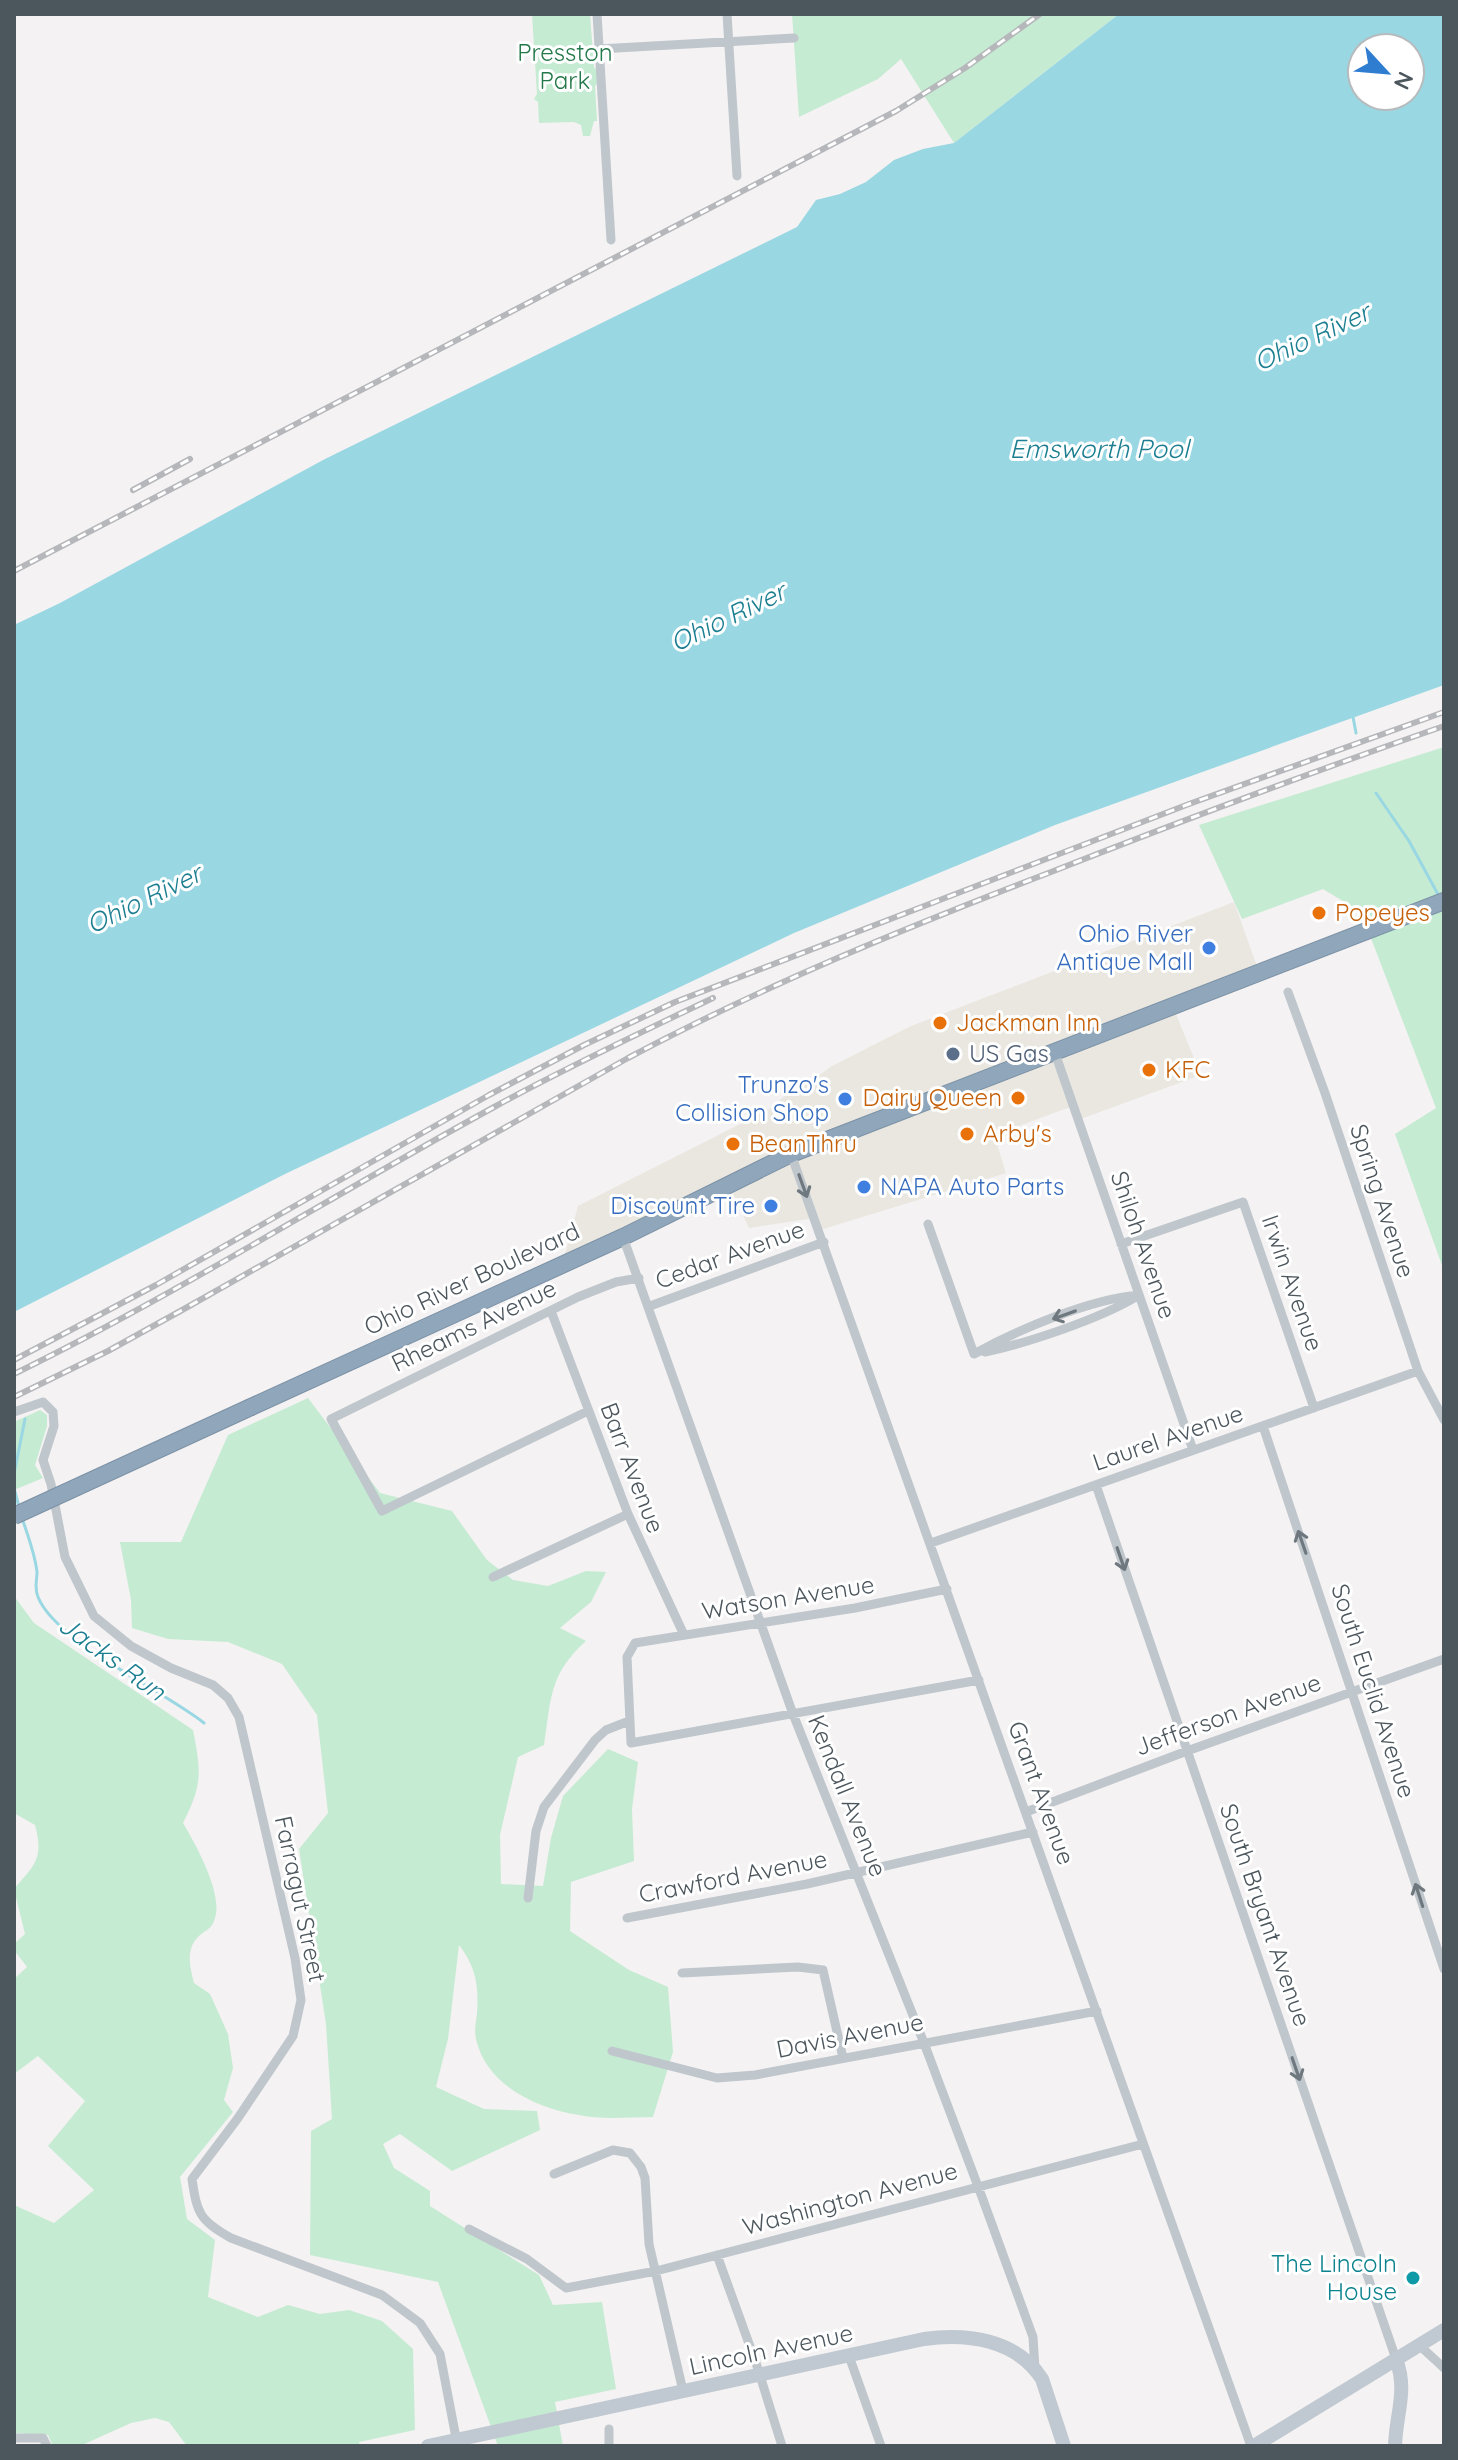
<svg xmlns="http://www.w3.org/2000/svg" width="1458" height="2460" font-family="Quicksand,sans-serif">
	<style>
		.commercial { fill: #eae7e0 }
		.green { fill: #c6ebd3 }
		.water { fill: #99d7e3; fill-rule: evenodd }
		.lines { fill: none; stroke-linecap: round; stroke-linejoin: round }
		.stream { stroke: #99d7e3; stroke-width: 3 }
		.highway-casing { stroke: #7b91a6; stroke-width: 18 }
		.street { stroke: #bfc6cc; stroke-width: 9 }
		.secondary { stroke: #c0c9d1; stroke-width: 14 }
		.highway { stroke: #90a6ba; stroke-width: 16 }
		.rail-casing { stroke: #b5b7bb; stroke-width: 6 }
		.rail { stroke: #fff; stroke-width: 3; stroke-dasharray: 9; stroke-linecap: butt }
		.highway-bridge-casing { stroke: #7b91a6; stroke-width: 18; stroke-linecap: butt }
		.secondary-bridge { stroke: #c0c9d1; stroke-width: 14 }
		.highway-bridge { stroke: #90a6ba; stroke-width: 16 }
		.oneway { stroke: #6e787e }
		.food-dot { fill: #e8710a; stroke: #fff; stroke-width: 3 }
		.shop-dot { fill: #3f7fe0; stroke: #fff; stroke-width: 3 }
		.service-dot { fill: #5c6f8a; stroke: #fff; stroke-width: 3 }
		.culture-dot { fill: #0f9aa8; stroke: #fff; stroke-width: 3 }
		.labels { text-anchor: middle; stroke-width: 6; stroke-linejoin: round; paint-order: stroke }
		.park-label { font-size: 24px; fill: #237849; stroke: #fff }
		.food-label { font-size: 24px; fill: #c56008; stroke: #fff; text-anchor: start }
		.shop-label { font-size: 24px; fill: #366cbe; stroke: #fff; text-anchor: end }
		.service-label { font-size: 24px; fill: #4e5e75; stroke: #fff; text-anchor: start }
		.street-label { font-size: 24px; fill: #4c565d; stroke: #fff }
		.culture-label { font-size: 24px; fill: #0d838f; stroke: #fff; text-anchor: end }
		.water-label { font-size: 26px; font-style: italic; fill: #1c7e91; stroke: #fff }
	</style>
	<rect width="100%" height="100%" fill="#f4f2f2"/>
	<path class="commercial" d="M 1234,902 L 1259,972 L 1173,1007 L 1201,1075 L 1078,1120 L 1073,1106 L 994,1135 L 1006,1173 L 820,1230 L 815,1218 L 749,1228 L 729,1185 L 562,1265 L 578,1206 L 768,1110 L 788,1093 L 814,1079 L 832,1066 L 911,1026 Z"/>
	<path class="green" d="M 532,14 L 590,14 L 594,67 L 597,71 L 598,83 L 595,86 L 597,121 L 594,121 L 590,136 L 583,136 L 581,125 L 574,122 L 539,123 L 538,102 L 534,99 L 537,94 Z
		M 792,14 L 1119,14 L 954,143 L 901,59 L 878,79 L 799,117 Z
		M 1444,747 L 1444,1271 L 1395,1134 L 1436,1108 L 1361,912 L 1323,889 L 1242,919 L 1199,825 Z
		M 308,1398 L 380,1493 L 452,1511 L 487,1560 L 513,1580 L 548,1586 L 586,1571 L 606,1572 L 591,1602 L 560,1628 L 586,1641 C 549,1674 551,1699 544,1745 L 518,1757 L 500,1835 L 501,1884 L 543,1886 L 551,1838 L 563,1796 L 608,1749 L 638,1762 L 632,1809 L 634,1861 L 571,1882 L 570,1931 L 629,1970 L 668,1987 L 673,2052 L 653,2117 C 629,2117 602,2120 579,2115 C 536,2108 486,2085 476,2039 C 474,2031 476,2022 477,2014 C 479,1986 476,1967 459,1945 L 448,2039 L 436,2087 L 484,2109 L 537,2111 L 540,2130 L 452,2171 L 400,2134 L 383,2144 L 394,2168 L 430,2191 L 430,2206 L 539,2275 L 553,2305 L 602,2302 L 616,2389 L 555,2402 L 563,2446 L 498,2446 L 438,2282 L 310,2255 L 311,2131 L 332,2119 L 326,2024 L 299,1849 L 328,1813 L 317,1715 L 282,1664 L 228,1642 L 168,1639 L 132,1628 L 131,1600 L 120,1542 L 181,1542 L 228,1435 Z
		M 40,1410 L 47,1415 L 47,1426 L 35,1465 L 43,1478 L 14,1490 L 14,1422 Z
		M 14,1596 L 34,1623 L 193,1730 C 201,1771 203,1784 183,1823 C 196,1845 223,1893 215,1918 C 212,1929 207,1929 199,1936 C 185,1949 190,1967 194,1983 L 210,1994 L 228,2034 L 233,2068 L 224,2100 L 233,2112 L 180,2177 L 187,2219 L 215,2240 L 208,2297 L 258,2317 L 288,2305 L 320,2314 L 349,2310 L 382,2321 L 413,2349 L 415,2430 L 359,2442 L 360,2446 L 187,2446 L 169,2422 L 155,2418 L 131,2423 L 80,2446 L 53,2446 L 48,2435 L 14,2433 L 14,2205 L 54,2223 L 94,2190 L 48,2146 L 85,2101 L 38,2056 L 14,2074 L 14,1979 L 27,1967 L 14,1950 L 14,1944 L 25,1934 L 14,1889 C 35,1865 44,1858 35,1825 L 14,1813 Z"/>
	<path class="water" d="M 1119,14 L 1444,14 L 1444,685 L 1055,825 L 794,933 L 285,1174 L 14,1312 L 14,625 L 60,603 L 325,459 L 797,227 L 816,200 L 840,194 L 866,182 L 894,160 L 923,149 L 954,143 ZM 1362,48 L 1410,48 L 1410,96 L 1362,96 Z"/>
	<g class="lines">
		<path class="stream" d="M 1353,717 L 1356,733
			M 1376,793 L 1409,841 L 1440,898
			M 14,1474 L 25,1419
			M 14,1488 L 19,1507
			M 22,1518 C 28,1536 35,1554 37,1572 C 37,1581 34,1588 38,1597 C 56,1642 164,1691 204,1723"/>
		<g class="highway-casing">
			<path id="highway" d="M 251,1407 L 623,1237 L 791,1154 L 1444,901"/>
		</g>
		<path class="street" d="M 597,14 L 611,240
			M 727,14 L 737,176
			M 599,49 L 794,38
			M 1288,992 L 1325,1093 L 1418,1371 L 1444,1420
			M 1055,1053 L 1193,1450
			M 791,1154 L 1251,2446
			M 928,1224 L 974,1354
			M 623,1237 L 793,1714 L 924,2043 L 982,2197 L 1033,2337 L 1035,2369
			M 1121,1244 L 1243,1202 L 1314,1408
			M 650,1306 L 824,1242
			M 551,1311 L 628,1514 L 684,1635
			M 985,1352 C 1028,1343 1099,1319 1136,1297
			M 974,1354 C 1017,1330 1090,1299 1139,1295
			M 588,1411 L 382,1511 L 331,1419 L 578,1297 L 616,1282 L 639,1278
			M 14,1412 L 43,1402 L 53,1412 L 54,1426 L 43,1460 L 51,1484 L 65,1557 L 94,1616 L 131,1646 L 171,1668 L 213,1685 L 228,1698 L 239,1717 L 295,1958 L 301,2000 L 293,2036 L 238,2118 L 192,2179 C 197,2213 199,2220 231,2238 L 382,2295 L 420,2323 L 440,2354 L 457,2443
			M 1263,1426 L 1444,1969
			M 1096,1485 L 1396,2359
			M 931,1543 L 1418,1371
			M 493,1577 L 628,1514
			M 947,1589 L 855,1608 L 635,1643 L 627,1657 L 631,1743 L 979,1680
			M 1026,1812 L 1187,1751 L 1444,1659
			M 528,1898 L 536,1831 L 544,1807 L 595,1740 L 606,1730 L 629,1721
			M 627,1918 L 807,1884 L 1033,1832
			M 682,1973 L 798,1967 L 823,1970 L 843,2058
			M 612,2051 L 717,2078 L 755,2075 L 1097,2011
			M 554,2174 L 613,2150 L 630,2153 L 641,2167 L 645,2178 L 649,2244 L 683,2391
			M 469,2229 L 527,2259 L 566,2288 L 656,2271 L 1143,2144
			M 717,2255 L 756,2363 L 782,2446
			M 1419,2345 L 1444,2368
			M 849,2356 L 881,2446
			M 609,2429 L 609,2446
			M 14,2438 L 43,2438 L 47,2446"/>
		<path class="secondary" d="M 596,2410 L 924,2339 C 967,2333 1016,2339 1042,2379 L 1064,2446
			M 1254,2446 L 1444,2330
			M 1395,2446 C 1396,2413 1408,2391 1396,2359"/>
		<use href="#highway" class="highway"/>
		<g class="rail-casing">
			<path id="rail" d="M 133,490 L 190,459
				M 14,571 L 896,111 L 965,68 L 1040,14
				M 14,1360 L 156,1285 L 489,1095 L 584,1045 L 675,1002 L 1189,804 L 1444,712
				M 14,1374 C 179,1293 335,1194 496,1106 C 567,1067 640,1033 713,998
				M 14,1397 L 108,1351 L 184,1309 L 628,1058 C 765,985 907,927 1051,872 C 1181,821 1312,772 1444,726"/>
		</g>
		<use href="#rail" class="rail"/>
		<g class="highway-bridge-casing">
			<path id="highway-bridge" d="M 14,1516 L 251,1407"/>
		</g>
		<path class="secondary-bridge" d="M 428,2446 L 596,2410"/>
		<use href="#highway-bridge" class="highway-bridge"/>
	</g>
	<defs><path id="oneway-shaft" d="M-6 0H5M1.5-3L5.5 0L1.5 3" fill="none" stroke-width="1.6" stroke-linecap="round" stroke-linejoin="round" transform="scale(2)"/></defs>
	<g class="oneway">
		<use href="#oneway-shaft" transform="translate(803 1186) rotate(70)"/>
		<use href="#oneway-shaft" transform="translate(1064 1315) rotate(160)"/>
		<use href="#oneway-shaft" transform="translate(1302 1542) rotate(-109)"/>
		<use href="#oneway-shaft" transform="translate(1121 1559) rotate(71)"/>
		<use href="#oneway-shaft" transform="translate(1419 1895) rotate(-108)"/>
		<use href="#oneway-shaft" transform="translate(1296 2069) rotate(71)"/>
	</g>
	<g class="food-dot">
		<circle cx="1319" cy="913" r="8"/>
		<circle cx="940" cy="1023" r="8"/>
		<circle cx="1149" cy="1070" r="8"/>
		<circle cx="1018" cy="1098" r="8"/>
		<circle cx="967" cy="1134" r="8"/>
		<circle cx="733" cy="1144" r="8"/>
	</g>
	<g class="shop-dot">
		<circle cx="1209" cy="948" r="8"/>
		<circle cx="845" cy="1099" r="8"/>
		<circle cx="864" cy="1187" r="8"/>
		<circle cx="771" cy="1206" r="8"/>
	</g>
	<circle class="service-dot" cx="953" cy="1054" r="8"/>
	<circle class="culture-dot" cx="1413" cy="2278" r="8"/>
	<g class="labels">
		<g class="park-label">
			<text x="565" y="61">Presston<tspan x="565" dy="28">Park</tspan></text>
		</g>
		<g class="food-label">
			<text x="1335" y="921">Popeyes</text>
			<text x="956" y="1031">Jackman Inn</text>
			<text x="1165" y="1078">KFC</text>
			<text x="1002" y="1106" text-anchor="end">Dairy Queen</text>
			<text x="983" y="1142">Arby's</text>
			<text x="749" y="1152">BeanThru</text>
		</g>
		<g class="shop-label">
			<text x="1193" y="942">Ohio River<tspan x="1193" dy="28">Antique Mall</tspan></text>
			<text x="829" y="1093">Trunzo's<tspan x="829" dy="28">Collision Shop</tspan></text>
			<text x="880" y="1195" text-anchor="start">NAPA Auto Parts</text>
			<text x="755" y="1214">Discount Tire</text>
		</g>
		<g class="service-label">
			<text x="969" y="1062">US Gas</text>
		</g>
		<g class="street-label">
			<text transform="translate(1382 1201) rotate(72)" y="8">Spring Avenue</text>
			<text transform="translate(1143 1245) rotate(71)" y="8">Shiloh Avenue</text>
			<text transform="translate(730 1255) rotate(-20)" y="8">Cedar Avenue</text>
			<text transform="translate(472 1279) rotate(-25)" y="8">Ohio River Boulevard</text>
			<text transform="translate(1292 1283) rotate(71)" y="8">Irwin Avenue</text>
			<text transform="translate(474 1326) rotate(-26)" y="8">Rheams Avenue</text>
			<text transform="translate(1168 1438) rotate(-19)" y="8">Laurel Avenue</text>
			<text transform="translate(632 1468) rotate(69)" y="8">Barr Avenue</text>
			<text transform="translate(788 1598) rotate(-9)" y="8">Watson Avenue</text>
			<text transform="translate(1373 1691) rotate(72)" y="8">South Euclid Avenue</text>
			<text transform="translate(1228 1715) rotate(-20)" y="8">Jefferson Avenue</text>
			<text transform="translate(1041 1793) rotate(70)" y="8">Grant Avenue</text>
			<text transform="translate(847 1796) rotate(68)" y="8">Kendall Avenue</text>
			<text transform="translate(733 1877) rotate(-11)" y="8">Crawford Avenue</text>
			<text transform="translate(300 1899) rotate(78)" y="8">Farragut Street</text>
			<text transform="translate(1265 1915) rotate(71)" y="8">South Bryant Avenue</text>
			<text transform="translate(850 2036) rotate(-11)" y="8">Davis Avenue</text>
			<text transform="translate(850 2199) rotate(-15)" y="8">Washington Avenue</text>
			<text transform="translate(771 2350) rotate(-12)" y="8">Lincoln Avenue</text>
		</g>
		<g class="culture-label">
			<text x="1397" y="2272">The Lincoln<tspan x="1397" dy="28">House</tspan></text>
		</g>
		<g class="water-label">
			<text transform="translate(1312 337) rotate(-25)" y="9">Ohio River</text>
			<text x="1099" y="458">Emsworth Pool</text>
			<text transform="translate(728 617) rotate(-26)" y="9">Ohio River</text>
			<text transform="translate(144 899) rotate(-26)" y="9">Ohio River</text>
			<text transform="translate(112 1658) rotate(36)" y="9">Jacks Run</text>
		</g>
	</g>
	<rect width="1458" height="2460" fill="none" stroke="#4c565d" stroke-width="32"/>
	<g transform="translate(1386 72) rotate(116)"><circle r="38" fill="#ffffff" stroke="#b7bbbe" stroke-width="2"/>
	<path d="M0-6L14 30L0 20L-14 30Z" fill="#2f7dd1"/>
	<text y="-12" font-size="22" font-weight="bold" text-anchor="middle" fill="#4c565d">N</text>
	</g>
</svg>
